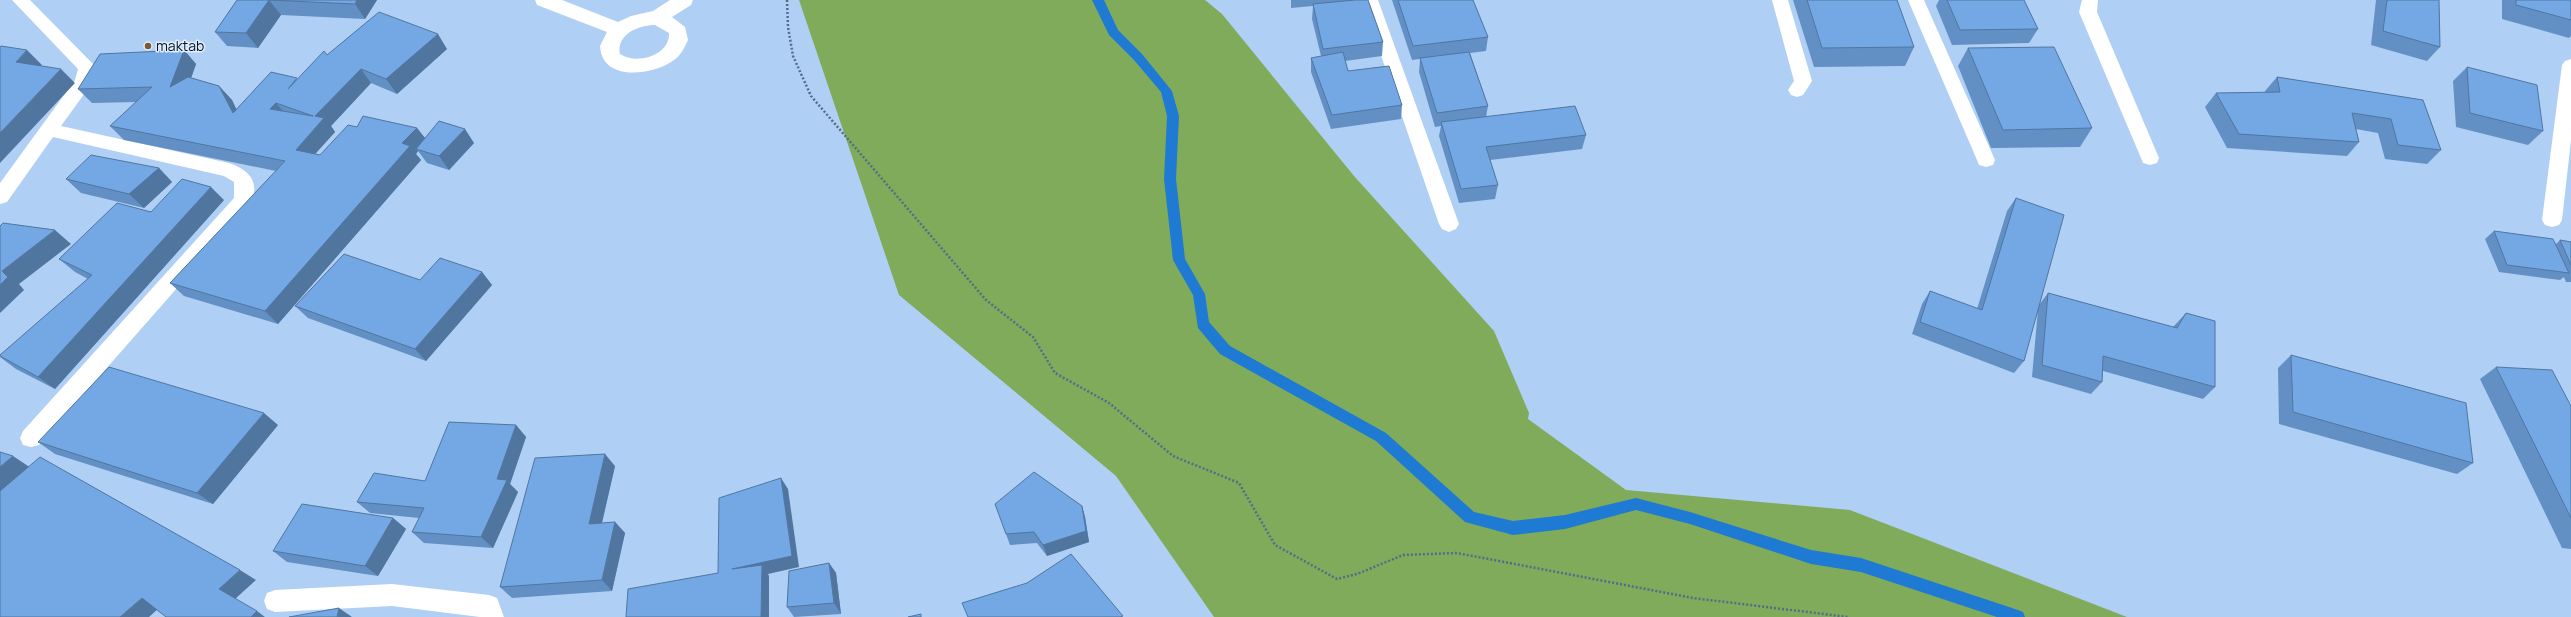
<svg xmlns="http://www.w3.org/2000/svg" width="2571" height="617" font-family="Manrope,sans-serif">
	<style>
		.green { fill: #7fab5b }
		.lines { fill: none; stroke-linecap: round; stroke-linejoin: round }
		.stream { fill: #1e7ad3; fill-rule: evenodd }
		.path { stroke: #546c89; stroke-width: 2.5; stroke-dasharray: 2 2; stroke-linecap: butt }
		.service { fill: #fff; fill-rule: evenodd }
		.minor { fill: #fff; fill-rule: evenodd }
		.wall { fill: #6390c4 }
		.shaded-wall { fill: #5076a0 }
		.building { fill: #73a8e4; stroke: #5076a0; fill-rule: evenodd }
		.poi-dot { fill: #7a5a30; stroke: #e3eefb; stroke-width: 1.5 }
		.labels { text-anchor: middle; stroke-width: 3; stroke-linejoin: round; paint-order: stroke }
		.poi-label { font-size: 14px; fill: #011329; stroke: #e3eefb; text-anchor: start }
	</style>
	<rect width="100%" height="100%" fill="#b0cff5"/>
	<path class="green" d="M 799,0 L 1205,0 L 1222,14 L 1354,176 L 1494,331 L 1529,413 L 1528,419 L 1626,490 L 1850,510 L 2127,617 L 1214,617 L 1116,476 L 899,295 Z"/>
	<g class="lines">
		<path class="stream" d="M 1092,0 L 1104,0 L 1118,30 L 1142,54 L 1172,91 L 1179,116 L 1176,179 L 1185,259 L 1205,294 L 1209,322 L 1230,346 L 1386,433 L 1474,512 L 1513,521 L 1565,515 L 1636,498 L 1690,512 L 1811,550 L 1861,558 L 2018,610 L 2023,612 L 2025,617 L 1997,617 L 1861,572 L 1811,564 L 1690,524 L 1636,510 L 1565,529 L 1513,535 L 1465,522 L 1376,441 L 1220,354 L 1198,328 L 1193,295 L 1173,260 L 1164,179 L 1167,116 L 1161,92 L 1134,60 L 1109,35 Z"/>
		<path class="path" d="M 787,0 L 788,27 L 793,56 L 811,96 L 986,300 L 1033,337 L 1055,373 L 1109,403 L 1173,456 L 1239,483 L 1275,545 L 1337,579 L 1357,574 L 1403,555 L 1457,553 L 1693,598 L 1848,617"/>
		<path class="service" d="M 12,0 L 30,0 L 96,67 L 90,86 L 61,126 L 229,163 C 250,170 261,183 250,205 L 39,445 L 31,447 L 23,445 L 20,438 L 23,431 L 234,198 L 234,182 L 224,176 L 53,137 L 7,202 L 0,204 L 0,183 L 75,80 L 78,69 Z
			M 1362,0 L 1378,0 L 1459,224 L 1456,229 L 1449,232 L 1442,229 L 1439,224 Z
			M 1772,0 L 1788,0 L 1812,81 L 1803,95 L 1797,97 L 1791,95 L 1788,90 L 1794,81 Z
			M 1908,0 L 1924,0 L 1995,160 L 1993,165 L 1986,167 L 1979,165 L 1977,160 Z
			M 2082,0 L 2098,0 L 2097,12 L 2159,158 L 2157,163 L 2150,165 L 2143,163 L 2141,158 L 2079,12 Z
			M 2571,59 L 2571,140 L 2562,220 L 2559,225 L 2552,227 L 2545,225 L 2542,220 L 2562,65 L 2565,61 Z
			M 392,584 L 489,595 L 497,598 L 504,617 L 480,617 L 392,606 L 275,612 L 267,609 L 264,601 L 267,593 L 275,590 Z"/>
		<path class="minor" d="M 535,0 L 562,0 L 618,22 L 631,16 L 653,11 L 670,0 L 693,0 L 691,5 L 672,17 L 685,27 L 688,40 C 684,49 680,57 671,62 C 651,75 602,82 600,46 L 607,32 L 537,5 ZM 655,25 L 669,33 C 670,56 636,65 620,54 C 616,34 639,25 655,25 Z"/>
	</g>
	<path class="wall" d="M 237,0 L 377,0 L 365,19 L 281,15 L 258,48 L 227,46 L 215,32 Z
		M 1291,0 L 1368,0 L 1383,42 L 1382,56 L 1345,61 L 1348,71 L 1402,105 L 1401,119 L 1331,129 L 1311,72 L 1311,58 L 1321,56 L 1312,19 L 1313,6 L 1291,8 Z
		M 1392,0 L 1473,0 L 1488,37 L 1486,51 L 1470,53 L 1488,106 L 1486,117 L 1586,135 L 1582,149 L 1490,160 L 1498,185 L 1495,199 L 1459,203 L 1439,136 L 1441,126 L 1435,127 L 1419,72 L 1420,59 L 1412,60 Z
		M 1793,0 L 1897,0 L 1914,47 L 1905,66 L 1814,67 Z
		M 1939,0 L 2024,0 L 2038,29 L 2029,43 L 1952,45 L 1936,6 Z
		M 2376,0 L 2439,0 L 2440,47 L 2427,61 L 2371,45 Z
		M 2502,0 L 2571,0 L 2571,36 L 2569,38 L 2502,19 Z
		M 1968,48 L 2092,128 L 2080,147 L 1991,148 L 1958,66 Z
		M 447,49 L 397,94 L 371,83 L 331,126 L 335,132 L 315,154 L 320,155 L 357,127 L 417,128 L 425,138 L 474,143 L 449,170 L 427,163 L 418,151 L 416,154 L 421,160 L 278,324 L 184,296 L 170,283 L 276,171 L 124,140 L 110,126 L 136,102 L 92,103 L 78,89 L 184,50 L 196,64 L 191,78 L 219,86 L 232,100 L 236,109 L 298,79 L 327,55 Z
		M 2467,67 L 2543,131 L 2528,145 L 2456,127 L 2453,81 Z
		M 2277,77 L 2423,100 L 2441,150 L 2427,164 L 2385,159 L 2378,133 L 2356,129 L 2359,142 L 2347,156 L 2227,148 L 2205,107 L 2216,93 L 2265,92 L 2265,91 Z
		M 159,168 L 172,182 L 144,208 L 81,193 L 66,179 Z
		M 2016,198 L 2039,305 L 2048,293 L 2173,327 L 2186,313 L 2215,387 L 2203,399 L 2103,371 L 2102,382 L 2091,394 L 2032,377 L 2038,309 L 2024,361 L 2014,373 L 1912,334 L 1922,304 L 1930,291 L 1977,309 L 2007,211 Z
		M 224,200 L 55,389 L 16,369 L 0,357 L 88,279 L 75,272 L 59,259 L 151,212 Z
		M 2494,231 L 2556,244 L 2560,240 L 2571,242 L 2571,282 L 2566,282 L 2564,277 L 2560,280 L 2499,272 L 2485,239 Z
		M 482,272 L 492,285 L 426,361 L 308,318 L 295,306 L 420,280 Z
		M 2291,355 L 2473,463 L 2457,474 L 2279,424 L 2278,368 Z
		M 2496,367 L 2571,406 L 2571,549 L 2562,548 L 2480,379 Z
		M 278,425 L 213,504 L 55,454 L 38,442 Z
		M 516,425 L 526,437 L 510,484 L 518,492 L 493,548 L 424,543 L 412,532 L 419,518 L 370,513 L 357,502 L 425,481 Z
		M 615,466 L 602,523 L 615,522 L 625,533 L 612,591 L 512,598 L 500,587 Z
		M 995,504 L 1082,506 L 1085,517 L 1089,542 L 1047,556 L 1037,543 L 1010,545 Z
		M 393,518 L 406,529 L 378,576 L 287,562 L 273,551 Z
		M 829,563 L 836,573 L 841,614 L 794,617 L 787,607 Z"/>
	<path class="shaded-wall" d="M 269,0 L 281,15 L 258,48 L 246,33 Z
		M 357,0 L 377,0 L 365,19 L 355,4 Z
		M 438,34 L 447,49 L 397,94 L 386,79 Z
		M 27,50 L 42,65 L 30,76 L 16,62 Z
		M 184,50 L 196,64 L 183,101 L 170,87 Z
		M 61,69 L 75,83 L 0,163 L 0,133 Z
		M 361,69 L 371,83 L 331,126 L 335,132 L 307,163 L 296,150 L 315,116 Z
		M 219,86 L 232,100 L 245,127 L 233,113 Z
		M 276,103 L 288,117 L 270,109 Z
		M 417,128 L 428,142 L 416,149 L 418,151 L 416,154 L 421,160 L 278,324 L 265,311 L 402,143 Z
		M 465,129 L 474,143 L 449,170 L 439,156 Z
		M 159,168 L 172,182 L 144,208 L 129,194 Z
		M 211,187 L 224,200 L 55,389 L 38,377 Z
		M 55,230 L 71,244 L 19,284 L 24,290 L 0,313 L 0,285 L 2,271 Z
		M 482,272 L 492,285 L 426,361 L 415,349 Z
		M 264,413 L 278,425 L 213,504 L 197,493 Z
		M 516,425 L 526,437 L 510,484 L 518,492 L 493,548 L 481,537 L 497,479 Z
		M 605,454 L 615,466 L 599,535 L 589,524 Z
		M 13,456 L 31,468 L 0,494 L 0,467 Z
		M 781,478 L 788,489 L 799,567 L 768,574 L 769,576 L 769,617 L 761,617 L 732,569 Z
		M 1082,506 L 1085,517 L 1089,542 L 1047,556 L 1043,545 Z
		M 393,518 L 406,529 L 378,576 L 365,566 Z
		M 615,522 L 625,533 L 612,591 L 602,580 Z
		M 829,563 L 836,573 L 841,614 L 834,603 Z
		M 240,570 L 256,580 L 235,599 L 219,589 Z
		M 142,598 L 159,608 L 149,617 L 120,617 Z
		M 339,608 L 352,617 L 337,617 Z
		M 257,611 L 265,617 L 251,617 Z"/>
	<path class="building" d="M 237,0 L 357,0 L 355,4 L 269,0 L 246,33 L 215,32 Z
		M 1355,0 L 1368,0 L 1383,42 L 1323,49 L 1313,4 Z
		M 1398,0 L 1473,0 L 1488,37 L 1413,46 Z
		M 1807,0 L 1897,0 L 1914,47 L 1822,48 Z
		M 1947,0 L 2024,0 L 2038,29 L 1960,30 Z
		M 2387,0 L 2439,0 L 2440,47 L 2383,31 Z
		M 2516,0 L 2571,0 L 2571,20 L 2516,5 Z
		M 379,12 L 438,34 L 386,79 L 361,69 L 315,116 L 324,118 L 296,150 L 320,155 L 348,125 L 357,127 L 363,116 L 417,128 L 402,143 L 410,146 L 265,311 L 170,283 L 285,161 L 110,126 L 152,87 L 78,89 L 100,54 L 184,50 L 170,87 L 188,77 L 219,86 L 233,113 L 271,72 L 297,78 L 288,89 L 324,51 L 327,55 ZM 276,103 L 313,116 L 270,109 Z
		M 1,46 L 27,50 L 16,62 L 61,69 L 0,133 L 0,47 Z
		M 2054,47 L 2092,128 L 2003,130 L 1968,48 Z
		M 1343,52 L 1348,71 L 1389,66 L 1402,105 L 1332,115 L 1311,58 Z
		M 1469,52 L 1488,106 L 1437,113 L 1420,58 Z
		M 2467,67 L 2537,85 L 2543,131 L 2470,113 Z
		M 2277,77 L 2423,100 L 2441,150 L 2398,145 L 2391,119 L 2352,113 L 2359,142 L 2239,134 L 2216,93 L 2280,92 Z
		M 1575,106 L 1586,135 L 1486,147 L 1498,185 L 1461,189 L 1441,122 Z
		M 439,121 L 465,129 L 439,156 L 416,149 Z
		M 91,155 L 159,168 L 129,194 L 66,179 Z
		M 182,179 L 211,187 L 38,377 L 0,356 L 0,355 L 92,275 L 59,259 L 117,203 L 151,212 Z
		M 2016,198 L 2064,215 L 2024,361 L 1920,322 L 1930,291 L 1982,310 Z
		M 3,223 L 55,230 L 2,271 L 8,277 L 0,285 L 0,226 Z
		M 2494,231 L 2553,239 L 2569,273 L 2507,265 Z
		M 2560,240 L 2571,242 L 2571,265 Z
		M 344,254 L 420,280 L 440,258 L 482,272 L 415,349 L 295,306 Z
		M 2048,293 L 2177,328 L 2186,313 L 2215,321 L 2215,387 L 2103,356 L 2102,382 L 2042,365 Z
		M 2291,355 L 2466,403 L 2473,463 L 2293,412 Z
		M 109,367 L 264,413 L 197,493 L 38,442 Z
		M 2496,367 L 2552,370 L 2571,406 L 2571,518 Z
		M 449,422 L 516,425 L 497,479 L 507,480 L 481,537 L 412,532 L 424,508 L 357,502 L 374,473 L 425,481 Z
		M 0,452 L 13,456 L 0,467 Z
		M 605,454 L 589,524 L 615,522 L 602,580 L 500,587 L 535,458 Z
		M 40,457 L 240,570 L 219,589 L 257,611 L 251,617 L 166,617 L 142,598 L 120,617 L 0,617 L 0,491 Z
		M 1034,472 L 1082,506 L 1086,531 L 1043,545 L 1034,532 L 1006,534 L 995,504 Z
		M 781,478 L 792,556 L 732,569 L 762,565 L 761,617 L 626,617 L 628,589 L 718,573 L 719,498 Z
		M 302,504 L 393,518 L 365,566 L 273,551 Z
		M 1071,554 L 1123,616 L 1120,617 L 968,617 L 962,603 L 1027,583 Z
		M 829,563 L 834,603 L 787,607 L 789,571 Z
		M 339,608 L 337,617 L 289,617 Z
		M 921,614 L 921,617 L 908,617 Z"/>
	<circle class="poi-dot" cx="148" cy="46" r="4"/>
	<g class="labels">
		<g class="poi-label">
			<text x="156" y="51">maktab</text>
		</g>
	</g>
</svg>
